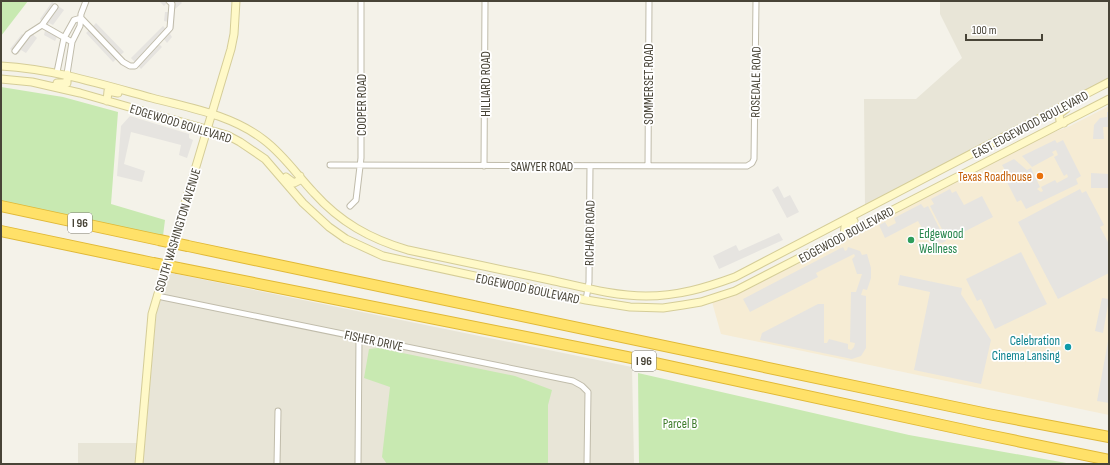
<svg xmlns="http://www.w3.org/2000/svg" width="1110" height="465" font-family="'Sofia Sans Condensed',sans-serif">
	<style>
		.residential { fill: #e8e5d7 }
		.commercial { fill: #f6ecd4 }
		.green { fill: #c8e9b1 }
		.parking { fill: #e6e4e0 }
		.lines { fill: none; stroke-linecap: round; stroke-linejoin: round }
		.street-casing { stroke: #c0bcab; stroke-width: 7 }
		.secondary-casing { stroke: #d5cd98; stroke-width: 9 }
		.highway-casing { stroke: #e0b837; stroke-width: 12 }
		.street { stroke: #fff; stroke-width: 5 }
		.secondary { stroke: #fff9c8; stroke-width: 7 }
		.highway { stroke: #ffe169; stroke-width: 10 }
		.highway-bridge-casing { stroke: #e0b837; stroke-width: 12; stroke-linecap: butt }
		.highway-bridge { stroke: #ffe169; stroke-width: 10 }
		.food-dot { fill: #e8710a; stroke: #fff; stroke-width: 1.5 }
		.leisure-dot { fill: #2e9e5b; stroke: #fff; stroke-width: 1.5 }
		.culture-dot { fill: #0f9aa8; stroke: #fff; stroke-width: 1.5 }
		.labels { text-anchor: middle; stroke-width: 3.5; stroke-linejoin: round; paint-order: stroke }
		.shield { fill: #fff; stroke: #7f7c73; stroke-width: 1 }
		.shield-label { font-size: 12px; font-weight: bold; fill: #484437 }
		.street-label { font-size: 13px; fill: #484437; stroke: #fff }
		.food-label { font-size: 13px; fill: #c56008; stroke: #fff; text-anchor: end }
		.leisure-label { font-size: 13px; fill: #27864d; stroke: #fff; text-anchor: start }
		.culture-label { font-size: 13px; fill: #0d838f; stroke: #fff; text-anchor: end }
		.park-label { font-size: 13px; fill: #3d7b29; stroke: #fff }
	</style>
	<rect width="100%" height="100%" fill="#f4f2e9"/>
	<path class="residential" d="M 940,1 L 1109,1 L 1109,79 L 865,207 L 864,99 L 916,99 L 962,58 L 940,14 Z
		M 166,272 L 632,367 L 634,464 L 78,464 L 78,443 L 145,443 L 156,315 Z"/>
	<path class="commercial" d="M 1109,106 L 1109,415 L 721,334 L 712,302 L 756,285 L 987,165 L 1048,134 L 1068,127 Z"/>
	<path class="green" d="M 1,1 L 28,1 L 1,36 Z
		M 1,87 L 63,97 L 118,112 L 111,204 L 165,220 L 163,236 L 1,201 Z
		M 378,348 L 515,376 L 552,390 L 548,405 L 548,464 L 387,464 L 382,457 L 390,387 L 364,378 L 369,349 Z
		M 638,373 L 909,435 L 1072,464 L 639,464 Z"/>
	<path class="parking" d="M 159,1 L 180,1 L 182,3 L 175,9 L 174,28 L 170,34 L 172,37 L 167,43 L 164,39 L 158,43 L 162,47 L 141,69 L 131,58 L 163,26 L 166,29 L 168,25 L 168,22 L 164,21 L 165,12 L 169,12 L 169,5 L 167,3 L 164,6 Z
		M 52,2 L 64,10 L 53,25 L 49,23 L 48,25 L 59,33 L 55,41 L 44,35 L 45,31 L 42,21 L 40,19 Z
		M 96,23 L 124,52 L 113,62 L 86,33 Z
		M 29,31 L 37,38 L 26,53 L 21,50 L 18,54 L 10,49 L 22,34 L 25,36 Z
		M 1107,112 L 1109,112 L 1109,127 L 1103,127 L 1104,139 L 1093,139 L 1094,125 L 1100,118 L 1107,117 Z
		M 130,116 L 189,134 L 189,138 L 193,140 L 187,158 L 179,155 L 181,145 L 131,132 L 124,164 L 145,171 L 142,182 L 117,176 L 121,126 Z
		M 1055,140 L 1057,143 L 1063,140 L 1081,176 L 1076,179 L 1078,184 L 1026,209 L 1021,200 L 1017,202 L 1002,172 L 1005,170 L 1002,165 L 1014,159 L 1027,170 L 1031,168 L 1040,187 L 1037,189 L 1041,192 L 1043,191 L 1041,187 L 1055,180 L 1057,183 L 1068,177 L 1067,174 L 1064,176 L 1054,157 L 1058,155 L 1056,150 L 1052,152 L 1054,155 L 1032,167 L 1022,156 Z
		M 1091,173 L 1109,174 L 1109,188 L 1091,188 Z
		M 778,186 L 784,198 L 790,195 L 799,212 L 787,218 L 772,190 Z
		M 950,189 L 952,193 L 956,191 L 964,205 L 982,196 L 993,217 L 952,238 L 950,235 L 946,237 L 930,206 L 934,204 L 931,199 Z
		M 1080,189 L 1082,193 L 1086,191 L 1104,225 L 1100,227 L 1109,244 L 1109,273 L 1058,299 L 1018,222 Z
		M 921,204 L 924,208 L 928,206 L 946,241 L 942,243 L 929,241 L 918,221 L 885,238 L 879,225 L 885,222 L 888,227 L 896,223 L 894,218 Z
		M 779,233 L 783,240 L 719,269 L 713,256 L 736,245 L 739,251 Z
		M 843,247 L 845,251 L 847,250 L 848,247 L 860,251 L 862,255 L 867,254 L 871,268 L 871,278 L 867,290 L 863,289 L 861,295 L 866,296 L 866,348 L 861,356 L 852,359 L 760,340 L 762,333 L 818,304 L 824,304 L 824,343 L 827,343 L 829,339 L 848,344 L 848,349 L 851,350 L 854,347 L 855,343 L 850,342 L 851,292 L 856,292 L 862,274 L 857,274 L 852,259 L 855,256 L 854,254 L 816,273 L 818,277 L 750,312 L 743,299 Z
		M 1021,252 L 1047,304 L 995,329 L 981,299 L 977,301 L 966,279 Z
		M 900,275 L 962,288 L 961,294 L 991,340 L 981,384 L 914,370 L 930,292 L 898,285 Z
		M 1102,298 L 1109,299 L 1103,333 L 1095,331 Z
		M 1109,336 L 1109,403 L 1097,401 Z"/>
	<g class="lines">
		<g class="street-casing">
			<path id="street" d="M 81,18 L 123,62 L 130,66 L 135,66 L 170,28 L 172,4 L 169,1
				M 42,25 L 72,42
				M 15,51 L 28,34 L 42,25 L 55,7
				M 57,72 L 64,38 L 74,20 L 81,18
				M 67,74 L 72,42 L 80,26 L 81,14 L 86,1
				M 330,165 L 747,166 L 752,163 L 754,159 L 756,1
				M 484,166 L 485,1
				M 648,166 L 649,1
				M 350,206 L 356,200 L 361,158 L 361,1
				M 157,295 L 162,297 L 573,381 L 582,386 L 588,392 L 587,464
				M 586,300 L 589,282 L 590,166
				M 277,464 L 278,411
				M 358,464 L 359,337"/>
		</g>
		<g class="secondary-casing">
			<path id="secondary" d="M 1,66 C 53,69 101,84 152,98 C 190,108 232,115 264,140 C 284,155 297,175 314,193 C 340,222 370,239 408,250 C 455,260 503,270 550,280 C 582,287 614,296 646,296 C 678,296 705,288 735,277 L 1109,82
				M 1,79 L 32,82 L 80,93 L 227,135 L 240,142 L 265,159 L 303,203 L 329,227 L 346,239 L 383,256 L 586,300 L 630,307 L 663,308 L 683,305 L 701,302 L 735,291 L 1109,99
				M 57,83 L 67,83 L 67,74
				M 107,101 L 108,91 L 118,93
				M 1064,123 L 1060,121 L 1059,114 L 1066,109
				M 286,177 L 294,183 L 300,180 L 300,176
				M 844,235 L 845,227 L 854,221
				M 139,464 L 152,314 L 231,49 L 234,34 L 236,1"/>
		</g>
		<g class="highway-casing">
			<path id="highway" d="M 1,206 L 159,240
				M 1,231 L 153,263
				M 188,246 L 988,414 L 1109,437
				M 178,268 L 627,357 L 988,435 L 1109,460"/>
		</g>
		<use href="#street" class="street"/>
		<use href="#secondary" class="secondary"/>
		<use href="#highway" class="highway"/>
		<g class="highway-bridge-casing">
			<path id="highway-bridge" d="M 159,240 L 188,246
				M 153,263 L 178,268"/>
		</g>
		<use href="#highway-bridge" class="highway-bridge"/>
	</g>
	<circle class="food-dot" cx="1040" cy="176" r="4"/>
	<circle class="leisure-dot" cx="911" cy="240" r="4"/>
	<circle class="culture-dot" cx="1068" cy="347" r="4"/>
	<g class="labels">
		<g class="shield">
			<rect x="68" y="213" width="24" height="20" rx="3"/>
			<rect x="632" y="351" width="24" height="20" rx="3"/>
		</g>
		<g class="shield-label">
			<text x="80" y="227">I 96</text>
			<text x="644" y="365">I 96</text>
		</g>
		<g class="street-label">
			<text transform="translate(755 82) rotate(-89)" y="5">ROSEDALE ROAD</text>
			<text transform="translate(485 84) rotate(-90)" y="5">HILLIARD ROAD</text>
			<text transform="translate(648 84) rotate(-90)" y="5">SOMMERSET ROAD</text>
			<text transform="translate(361 105) rotate(-90)" y="5">COOPER ROAD</text>
			<text transform="translate(181 123) rotate(17)" y="5">EDGEWOOD BOULEVARD</text>
			<text transform="translate(1030 124) rotate(-28)" y="5">EAST EDGEWOOD BOULEVARD</text>
			<text x="542" y="171">SAWYER ROAD</text>
			<text transform="translate(177 230) rotate(-73)" y="5">SOUTH WASHINGTON AVENUE</text>
			<text transform="translate(589 233) rotate(-89)" y="5">RICHARD ROAD</text>
			<text transform="translate(846 234) rotate(-28)" y="5">EDGEWOOD BOULEVARD</text>
			<text transform="translate(528 288) rotate(12)" y="5">EDGEWOOD BOULEVARD</text>
			<text transform="translate(374 340) rotate(12)" y="5">FISHER DRIVE</text>
		</g>
		<g class="food-label">
			<text x="1032" y="181">Texas Roadhouse</text>
		</g>
		<g class="leisure-label">
			<text x="919" y="238">Edgewood<tspan x="919" dy="15">Wellness</tspan></text>
		</g>
		<g class="culture-label">
			<text x="1060" y="345">Celebration<tspan x="1060" dy="15">Cinema Lansing</tspan></text>
		</g>
		<g class="park-label">
			<text x="680" y="428">Parcel B</text>
		</g>
	</g>
	<rect width="1110" height="465" fill="none" stroke="#484437" stroke-width="4"/>
	<path d="M966 34v6h76v-6" fill="none" stroke="#484437" stroke-width="2"/>
	<text x="972" y="34" font-size="12" fill="#484437" stroke="#ffffff" stroke-width="3" paint-order="stroke">100 m</text>
</svg>
